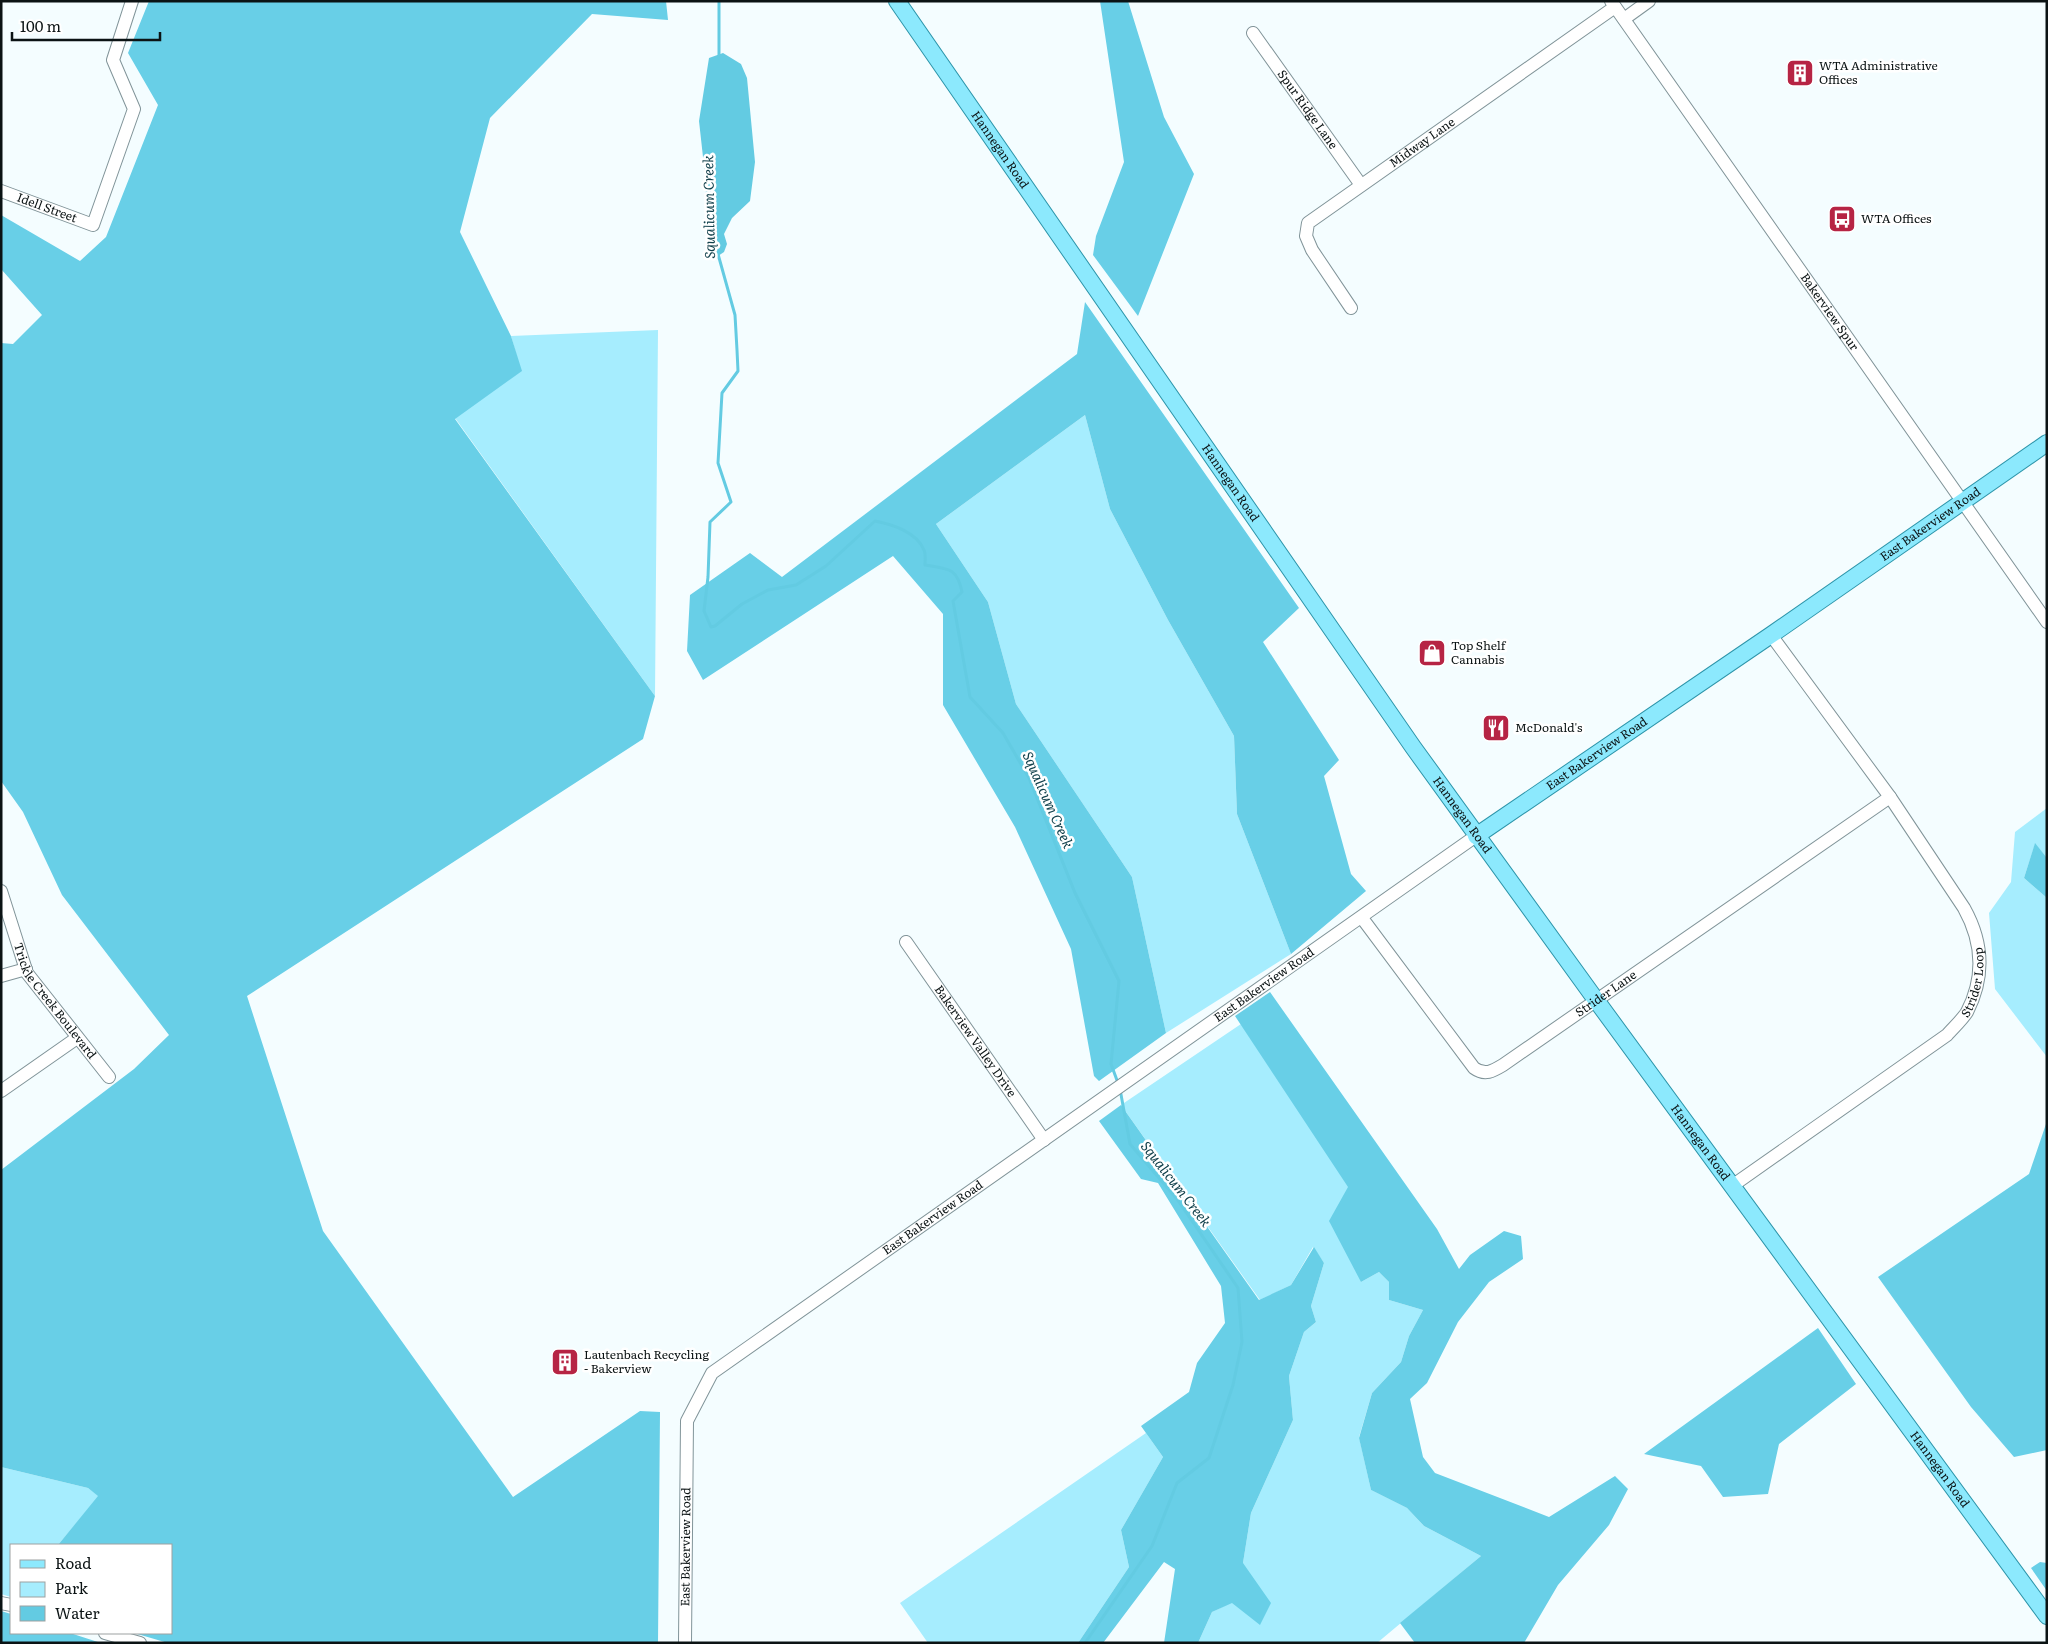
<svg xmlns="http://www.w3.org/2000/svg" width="2048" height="1644" font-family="Literata,serif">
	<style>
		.green { fill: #a6edfe }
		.forest { fill: #68cfe7 }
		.water { fill: #63cbe2 }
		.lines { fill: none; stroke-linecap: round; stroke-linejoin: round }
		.stream { stroke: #63cbe2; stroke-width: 3 }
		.minor-casing { stroke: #819499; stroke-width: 14 }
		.major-casing { stroke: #2d95aa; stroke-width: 18 }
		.minor { stroke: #fff; stroke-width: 12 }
		.major { stroke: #8ce9fd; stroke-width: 16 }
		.labels { text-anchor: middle; stroke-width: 5; stroke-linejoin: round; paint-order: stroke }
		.poi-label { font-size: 12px; fill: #0b1314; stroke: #fff; text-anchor: start }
		.street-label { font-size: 12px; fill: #0b1314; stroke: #fff }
		.water-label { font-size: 14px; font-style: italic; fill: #12414c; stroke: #fff }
	</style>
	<rect width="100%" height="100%" fill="#f4fdff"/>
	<path class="green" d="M 658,330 L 655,696 L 455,418 L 521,371 L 511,336 Z
		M 1085,415 L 1110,509 L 1168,620 L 1234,736 L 1237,814 L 1291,954 L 1166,1033 L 1132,877 L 1016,704 L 988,602 L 936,524 Z
		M 2047,808 L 2047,858 L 2035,844 L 2024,878 L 2047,898 L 2047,1057 L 1995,989 L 1989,913 L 2011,882 L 2015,832 Z
		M 1241,1024 L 1349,1187 L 1361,1282 L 1379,1272 L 1389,1282 L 1389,1300 L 1423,1310 L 1409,1336 L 1401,1362 L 1372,1393 L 1359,1437 L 1371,1490 L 1407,1508 L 1424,1526 L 1481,1556 L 1377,1643 L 1198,1643 L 1212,1612 L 1232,1602 L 1243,1563 L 1251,1513 L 1293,1420 L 1289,1376 L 1304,1332 L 1316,1322 L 1311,1306 L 1324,1263 L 1313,1247 L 1291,1285 L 1260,1300 L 1121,1105 Z
		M 1146,1433 L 1163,1457 L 1121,1530 L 1129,1567 L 1078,1643 L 928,1643 L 900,1603 Z
		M 1,1467 L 88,1488 L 99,1496 L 58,1545 L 11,1545 L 11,1597 L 1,1594 Z"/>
	<path class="forest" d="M 149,1 L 666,1 L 668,20 L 592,14 L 490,118 L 460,232 L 511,336 L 522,371 L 455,419 L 655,696 L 643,739 L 247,996 L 323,1231 L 513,1497 L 640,1411 L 660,1412 L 658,1643 L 168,1643 L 134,1633 L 171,1633 L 171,1545 L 58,1545 L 98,1496 L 88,1488 L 1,1467 L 1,1170 L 134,1069 L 169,1035 L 62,895 L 23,812 L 1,781 L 1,343 L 13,344 L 42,315 L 1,269 L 1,215 L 80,261 L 106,237 L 158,105 L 128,53 Z
		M 1100,1 L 1128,1 L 1164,117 L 1194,174 L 1138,316 L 1093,255 L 1096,236 L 1124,162 Z
		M 1085,302 L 1299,608 L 1263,642 L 1339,760 L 1324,776 L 1351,874 L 1366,891 L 1291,954 L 1237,814 L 1234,736 L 1168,620 L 1110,509 L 1085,415 L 936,524 L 988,602 L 1016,704 L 1132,877 L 1166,1033 L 1099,1081 L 1094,1076 L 1071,949 L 1015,827 L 943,705 L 943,614 L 893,556 L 703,680 L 687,651 L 690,595 L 750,553 L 782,577 L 1077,354 Z
		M 2035,843 L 2047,858 L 2047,898 L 2024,878 Z
		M 1270,992 L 1437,1229 L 1459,1269 L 1470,1255 L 1504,1231 L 1521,1236 L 1523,1259 L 1489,1282 L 1458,1322 L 1427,1383 L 1410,1399 L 1423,1457 L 1435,1473 L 1549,1517 L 1615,1476 L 1628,1489 L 1609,1525 L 1558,1585 L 1524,1643 L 1415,1643 L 1400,1623 L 1481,1556 L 1424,1526 L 1407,1508 L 1371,1490 L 1359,1438 L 1372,1393 L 1401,1362 L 1409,1336 L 1423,1310 L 1389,1300 L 1389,1282 L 1379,1272 L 1361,1282 L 1329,1221 L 1348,1187 L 1235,1016 Z
		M 1121,1105 L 1259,1300 L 1291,1285 L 1314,1247 L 1324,1263 L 1311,1306 L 1316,1322 L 1304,1332 L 1289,1376 L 1293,1420 L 1251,1513 L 1243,1563 L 1271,1603 L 1260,1625 L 1232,1603 L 1212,1612 L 1198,1643 L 1164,1643 L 1175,1569 L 1164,1562 L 1103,1643 L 1078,1643 L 1129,1567 L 1121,1530 L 1163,1457 L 1141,1426 L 1189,1392 L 1197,1363 L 1225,1323 L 1221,1286 L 1158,1183 L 1141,1179 L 1099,1121 Z
		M 2047,1121 L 2047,1450 L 2014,1457 L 1971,1407 L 1878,1277 L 2029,1174 Z
		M 1818,1328 L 1856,1384 L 1779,1444 L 1768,1494 L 1723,1497 L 1701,1466 L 1644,1454 Z
		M 2040,1562 L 2047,1563 L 2047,1591 L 2031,1568 Z
		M 1,1611 L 11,1614 L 11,1633 L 70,1633 L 101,1643 L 1,1643 Z"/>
	<path class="water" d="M 723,53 L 741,64 L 747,78 L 755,162 L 750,201 L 732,218 L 724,234 L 727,244 L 724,252 L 718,256 L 711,255 L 707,215 L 705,175 L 699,121 L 709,58 Z"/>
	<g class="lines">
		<path class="stream" d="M 719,58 L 719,1
			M 718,254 L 735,315 L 737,350 L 738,371 L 722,393 L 718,463 L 731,502 L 710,522 L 708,577 L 704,611 L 711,627 L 715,626 L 742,604 L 768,590 L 796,585 L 826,566 L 875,521 C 891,524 917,532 924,550 C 926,554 925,561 925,565 C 948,569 957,567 962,592 L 953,601 L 970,697 L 1003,733 L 1029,778 L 1075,893 L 1119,981 L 1111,1064 L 1118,1083
			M 1085,1643 L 1152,1546 L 1177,1483 L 1209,1458 L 1233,1385 L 1242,1342 L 1238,1288 L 1177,1199 L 1130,1144 L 1120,1089"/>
		<g class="minor-casing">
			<g id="minor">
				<path id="s1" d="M 1611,1 L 2047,622"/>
				<path d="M 1624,19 L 1649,1"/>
				<path id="s2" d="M 1253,33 L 1361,185"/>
				<path id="s3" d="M 1,191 L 93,225 L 134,109 L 113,60 L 132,1"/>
				<path id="s4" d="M 1351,308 L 1312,250 L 1306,236 L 1308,223 L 1615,7"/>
				<path id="s5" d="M 1,891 L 27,973 L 109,1077"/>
				<path id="s6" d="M 1362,918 L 1474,1068 C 1485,1076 1493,1071 1503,1065 L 1890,797"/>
				<path id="s7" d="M 906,942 L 1044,1140"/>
				<path d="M 1,976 L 26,969"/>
				<path d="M 1,1091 L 77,1038"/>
				<path id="s8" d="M 1732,1186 L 1947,1035 C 1953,1028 1962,1020 1967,1012 C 1985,977 1983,942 1964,908 L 1890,797 L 1771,635"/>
				<path d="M 1,1603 L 11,1605"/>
				<path d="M 105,1633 L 140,1643"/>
				<path id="s9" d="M 685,1643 L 687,1421 L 712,1373 L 1476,836"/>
			</g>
		</g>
		<g class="major-casing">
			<g id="major">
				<path id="s10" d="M 897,1 L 1413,747 L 1596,1000 L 2047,1616"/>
				<path id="s11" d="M 1476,836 L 1771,635 L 2047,443"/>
			</g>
		</g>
		<use href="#minor" class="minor"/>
		<use href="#major" class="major"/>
	</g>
	<defs>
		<g id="building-square" transform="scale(1.4375)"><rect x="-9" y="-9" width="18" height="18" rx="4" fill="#b62444" stroke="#fff"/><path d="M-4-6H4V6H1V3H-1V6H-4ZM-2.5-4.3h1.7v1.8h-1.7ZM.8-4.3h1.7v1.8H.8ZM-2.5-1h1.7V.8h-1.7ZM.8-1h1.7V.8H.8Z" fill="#fff"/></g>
		<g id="bus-square" transform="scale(1.4375)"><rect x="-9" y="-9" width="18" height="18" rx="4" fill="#b62444" stroke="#fff"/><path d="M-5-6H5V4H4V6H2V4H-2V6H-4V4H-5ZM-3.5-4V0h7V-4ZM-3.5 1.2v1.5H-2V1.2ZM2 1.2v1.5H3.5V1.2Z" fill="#fff"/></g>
		<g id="shop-square" transform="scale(1.4375)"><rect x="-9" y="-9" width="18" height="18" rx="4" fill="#b62444" stroke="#fff"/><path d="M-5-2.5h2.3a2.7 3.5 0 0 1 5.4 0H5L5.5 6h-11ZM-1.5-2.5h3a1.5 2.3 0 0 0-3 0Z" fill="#fff"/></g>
		<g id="restaurant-square" transform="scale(1.4375)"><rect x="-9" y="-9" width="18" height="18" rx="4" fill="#b62444" stroke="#fff"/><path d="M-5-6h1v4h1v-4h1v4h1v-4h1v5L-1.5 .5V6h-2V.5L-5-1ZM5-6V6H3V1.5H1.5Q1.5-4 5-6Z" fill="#fff"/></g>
	</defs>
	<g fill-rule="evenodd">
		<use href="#building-square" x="1800" y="73"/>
		<use href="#bus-square" x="1842" y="219"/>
		<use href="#shop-square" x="1432" y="653"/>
		<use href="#restaurant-square" x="1496" y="728"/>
		<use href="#building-square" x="565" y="1362"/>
	</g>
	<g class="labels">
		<g class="poi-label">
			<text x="1819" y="70">WTA Administrative<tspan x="1819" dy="14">Offices</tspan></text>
			<text x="1861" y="223">WTA Offices</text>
			<text x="1451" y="650">Top Shelf<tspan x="1451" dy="14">Cannabis</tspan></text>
			<text x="1515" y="732">McDonald's</text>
			<text x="584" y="1359">Lautenbach Recycling<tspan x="584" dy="14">- Bakerview</tspan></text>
		</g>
		<g class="street-label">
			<text dy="4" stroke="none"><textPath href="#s2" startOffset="94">Spur Ridge Lane</textPath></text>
			<text dy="4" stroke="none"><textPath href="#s4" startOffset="238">Midway Lane</textPath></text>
			<text dy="4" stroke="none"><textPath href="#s10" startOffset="181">Hannegan Road</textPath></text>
			<text dy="4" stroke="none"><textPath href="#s3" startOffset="49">Idell Street</textPath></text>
			<text dy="4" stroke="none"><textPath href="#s1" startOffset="380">Bakerview Spur</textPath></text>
			<text dy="4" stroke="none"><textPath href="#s10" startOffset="586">Hannegan Road</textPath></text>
			<text dy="4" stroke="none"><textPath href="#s11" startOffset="551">East Bakerview Road</textPath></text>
			<text dy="4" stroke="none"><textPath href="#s11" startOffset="146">East Bakerview Road</textPath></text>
			<text dy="4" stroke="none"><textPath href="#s10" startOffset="991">Hannegan Road</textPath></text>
			<text dy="4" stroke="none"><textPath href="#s8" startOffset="324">Strider Loop</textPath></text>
			<text dy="4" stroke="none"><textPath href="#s9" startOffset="951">East Bakerview Road</textPath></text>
			<text dy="4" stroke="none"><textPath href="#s6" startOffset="344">Strider Lane</textPath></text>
			<text dy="4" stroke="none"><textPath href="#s5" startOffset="124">Trickle Creek Boulevard</textPath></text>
			<text dy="4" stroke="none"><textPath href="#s7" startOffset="121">Bakerview Valley Drive</textPath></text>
			<text dy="4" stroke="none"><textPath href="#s10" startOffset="1396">Hannegan Road</textPath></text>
			<text dy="4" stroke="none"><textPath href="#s9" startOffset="546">East Bakerview Road</textPath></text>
			<text dy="4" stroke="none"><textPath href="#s10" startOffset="1801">Hannegan Road</textPath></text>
			<text dy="4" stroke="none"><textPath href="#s9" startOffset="96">East Bakerview Road</textPath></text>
		</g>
		<g class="water-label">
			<text transform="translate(709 207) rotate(-91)" y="5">Squalicum Creek</text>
			<text transform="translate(1048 800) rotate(66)" y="5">Squalicum Creek</text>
			<text transform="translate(1176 1184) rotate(52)" y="5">Squalicum Creek</text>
		</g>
	</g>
	<rect width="2048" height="1644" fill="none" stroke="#0b1314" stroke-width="5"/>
	<rect x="10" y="1544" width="162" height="90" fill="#ffffff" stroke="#9da1a1"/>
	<rect x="20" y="1560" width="25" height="8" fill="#8ce9fd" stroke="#9da1a1"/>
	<text x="55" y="1569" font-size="15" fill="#0b1314">Road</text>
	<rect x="20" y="1582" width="25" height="15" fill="#a6edfe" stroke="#9da1a1"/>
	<text x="55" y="1594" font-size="15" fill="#0b1314">Park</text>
	<rect x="20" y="1606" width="25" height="15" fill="#63cbe2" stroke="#9da1a1"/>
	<text x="55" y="1619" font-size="15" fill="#0b1314">Water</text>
	<path d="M12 32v8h148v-8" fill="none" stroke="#0b1314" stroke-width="2.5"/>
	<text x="20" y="32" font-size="15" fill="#0b1314" stroke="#ffffff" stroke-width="4" paint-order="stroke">100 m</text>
</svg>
